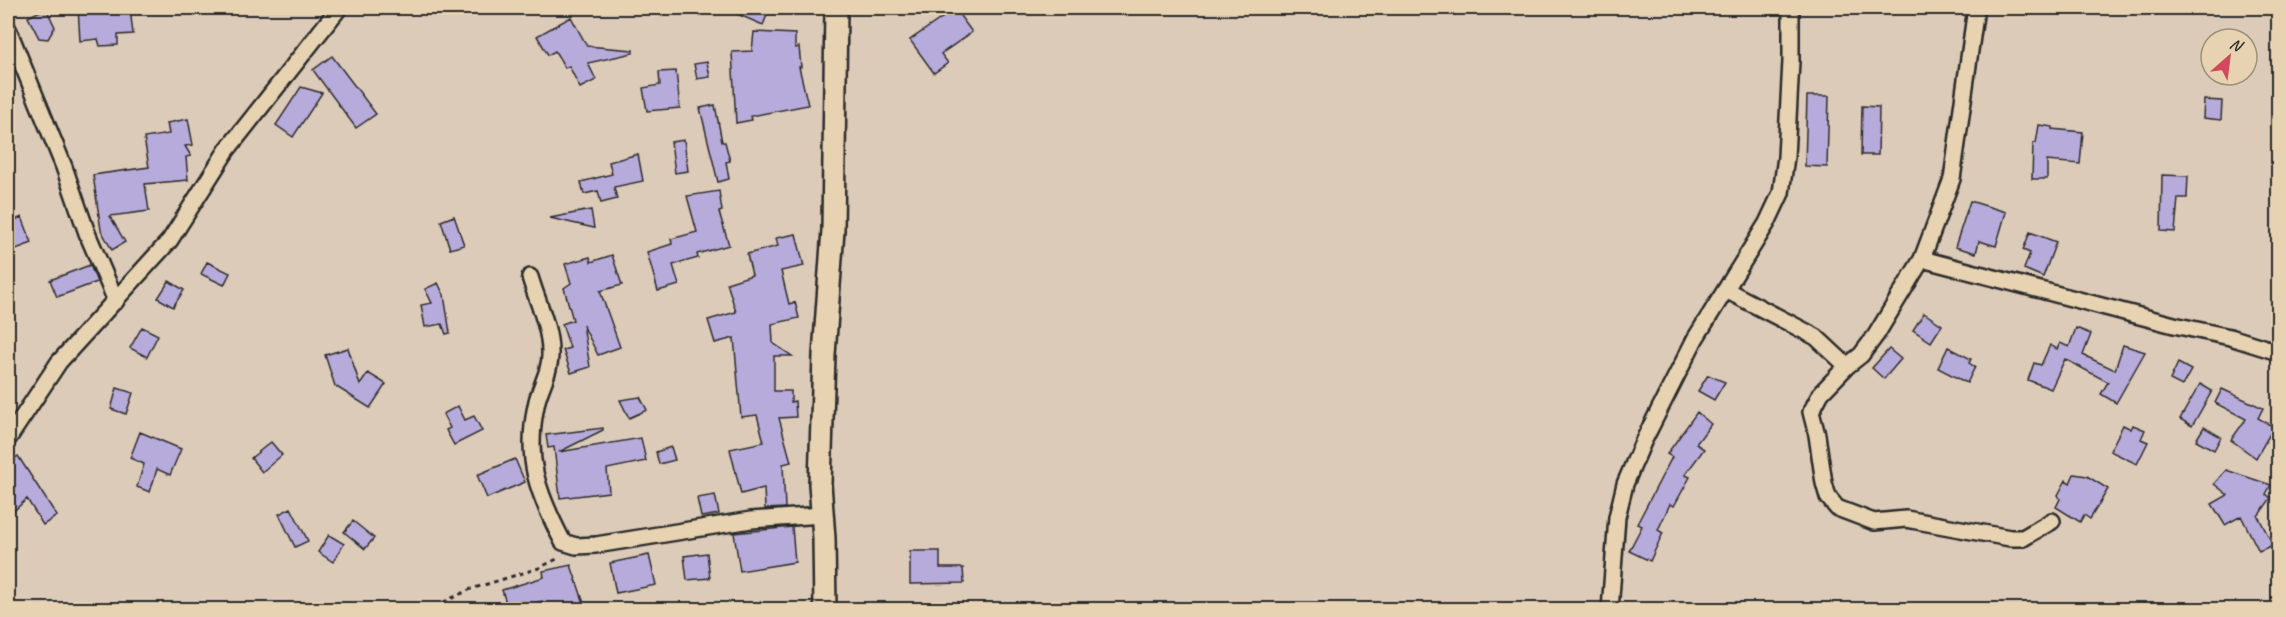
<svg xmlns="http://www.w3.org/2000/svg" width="2286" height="617" font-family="Caveat,sans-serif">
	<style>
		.building { fill: #b7abdb; stroke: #2b2b2b; stroke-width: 1.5 }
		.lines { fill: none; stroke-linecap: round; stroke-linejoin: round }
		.street-casing { stroke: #2b2b2b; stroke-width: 20 }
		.secondary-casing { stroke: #2b2b2b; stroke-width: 26 }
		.path { stroke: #2b2b2b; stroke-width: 3; stroke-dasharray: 4.5 4.5; stroke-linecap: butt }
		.street { stroke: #e7d3b1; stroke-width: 15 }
		.secondary { stroke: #e7d3b1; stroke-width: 21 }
	</style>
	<rect width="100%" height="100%" fill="#ddcbb9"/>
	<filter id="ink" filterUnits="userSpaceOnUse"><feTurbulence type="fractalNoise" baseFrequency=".0167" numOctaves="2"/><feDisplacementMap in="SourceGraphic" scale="12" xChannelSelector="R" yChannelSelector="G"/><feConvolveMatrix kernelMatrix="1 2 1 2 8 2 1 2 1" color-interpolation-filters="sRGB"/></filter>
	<g filter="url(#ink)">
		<path class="building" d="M 46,8 L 55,27 L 48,39 L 39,38 L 28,17 Z
			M 78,8 L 130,8 L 133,34 L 118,35 L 118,45 L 100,46 L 98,39 L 80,41 Z
			M 723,8 L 770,8 L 763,25 Z
			M 955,9 L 972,32 L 941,54 L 948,63 L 934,73 L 910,40 Z
			M 571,17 L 587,46 L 633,50 L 633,53 L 588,63 L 596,80 L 580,88 L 569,66 L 565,68 L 555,51 L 548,55 L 537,36 Z
			M 754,32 L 795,34 L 795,48 L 799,47 L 801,67 L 799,67 L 808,105 L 751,116 L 752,120 L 736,123 L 732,52 L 752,51 Z
			M 332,56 L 376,114 L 356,128 L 313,70 Z
			M 707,62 L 710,77 L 697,79 L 694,64 Z
			M 676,71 L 680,108 L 647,111 L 643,88 L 660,85 L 659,72 Z
			M 301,87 L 322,93 L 293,137 L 276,125 Z
			M 1807,96 L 1829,96 L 1827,167 L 1805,166 Z
			M 2204,100 L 2222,101 L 2221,120 L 2203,118 Z
			M 715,105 L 722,142 L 725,142 L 730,161 L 726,162 L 729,179 L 718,182 L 700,108 Z
			M 1862,106 L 1879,107 L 1878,155 L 1861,155 Z
			M 188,119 L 193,145 L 185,146 L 191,156 L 186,157 L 188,180 L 145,184 L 149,211 L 110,216 L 125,242 L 112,250 L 101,230 L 93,175 L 149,167 L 144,138 L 169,134 L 167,123 Z
			M 2039,125 L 2053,127 L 2052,129 L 2083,132 L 2080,164 L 2047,161 L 2047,179 L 2032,179 L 2033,143 L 2036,143 Z
			M 684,140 L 688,171 L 675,173 L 671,142 Z
			M 638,154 L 643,181 L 614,187 L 617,199 L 601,203 L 598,191 L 584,194 L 581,182 L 612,174 L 609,162 Z
			M 2162,175 L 2188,176 L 2187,198 L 2178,198 L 2175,232 L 2161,231 Z
			M 719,191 L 722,211 L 719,212 L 729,245 L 697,254 L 698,258 L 673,265 L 679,285 L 658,291 L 647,252 L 672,244 L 671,239 L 697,232 L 687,196 Z
			M 1970,201 L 2006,212 L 1996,246 L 1979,241 L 1976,253 L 1955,247 Z
			M 591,210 L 594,228 L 550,218 Z
			M 454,216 L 464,245 L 450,249 L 441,221 Z
			M 22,217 L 32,243 L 8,252 L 8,223 Z
			M 2030,232 L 2056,242 L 2043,277 L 2024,269 L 2030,253 L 2023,250 Z
			M 796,234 L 804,266 L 781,271 L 789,304 L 795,302 L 799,318 L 772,324 L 773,343 L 792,356 L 774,356 L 774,391 L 791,391 L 791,402 L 795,401 L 796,417 L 779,418 L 791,462 L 783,464 L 785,508 L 765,509 L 764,488 L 741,494 L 730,449 L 764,442 L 757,415 L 741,417 L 734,338 L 715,343 L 708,320 L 736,312 L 727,283 L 752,275 L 747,254 L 778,246 L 776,238 Z
			M 612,255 L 622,285 L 600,291 L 620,347 L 598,355 L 583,325 L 590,367 L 571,373 L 563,350 L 570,348 L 562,324 L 573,320 L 564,288 L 571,283 L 565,264 L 590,257 L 591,262 Z
			M 207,262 L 230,273 L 224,285 L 201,274 Z
			M 90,265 L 97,282 L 57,297 L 50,280 Z
			M 169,281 L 184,290 L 173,307 L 158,298 Z
			M 438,283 L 444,295 L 450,333 L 446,334 L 442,324 L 425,327 L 421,305 L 432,303 L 425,289 Z
			M 1924,313 L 1942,325 L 1931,342 L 1913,330 Z
			M 142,327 L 158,335 L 147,357 L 130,348 Z
			M 2076,328 L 2091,334 L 2083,355 L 2115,370 L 2123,345 L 2145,352 L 2116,403 L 2101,394 L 2108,382 L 2065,359 L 2051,389 L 2028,380 L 2034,363 L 2041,365 L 2050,345 L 2057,349 L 2060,343 L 2069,347 Z
			M 1948,347 L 1971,359 L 1969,363 L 1975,367 L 1967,383 L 1938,368 Z
			M 348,348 L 360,385 L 368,373 L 386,384 L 370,408 L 335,386 L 325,355 Z
			M 1889,349 L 1901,359 L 1884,379 L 1872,368 Z
			M 2178,363 L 2191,370 L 2182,386 L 2170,380 Z
			M 1708,375 L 1725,382 L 1714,400 L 1698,391 Z
			M 2200,384 L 2212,391 L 2192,426 L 2180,419 Z
			M 117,388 L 133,393 L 126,414 L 111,409 Z
			M 2222,389 L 2263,408 L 2258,418 L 2274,427 L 2256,458 L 2231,440 L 2246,419 L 2215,403 Z
			M 640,397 L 647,410 L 629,418 L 620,400 Z
			M 458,406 L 465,420 L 474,416 L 482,431 L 454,445 L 446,430 L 450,428 L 443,414 Z
			M 1697,412 L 1711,424 L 1696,444 L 1704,449 L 1685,475 L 1690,477 L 1674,506 L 1670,504 L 1658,530 L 1663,533 L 1650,561 L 1629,551 L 1642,526 L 1637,524 L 1672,457 L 1667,454 Z
			M 2123,425 L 2131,429 L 2133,425 L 2145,430 L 2141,439 L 2148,442 L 2137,464 L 2110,451 Z
			M 2204,427 L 2221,437 L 2214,450 L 2196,440 Z
			M 603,428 L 603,430 L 559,452 L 641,438 L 646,461 L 607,469 L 609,492 L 560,498 L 554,447 L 548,448 L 546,435 Z
			M 140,432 L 181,449 L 170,475 L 157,469 L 150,492 L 137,487 L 144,464 L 130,458 Z
			M 271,442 L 282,455 L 262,472 L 251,458 Z
			M 671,447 L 675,460 L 659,464 L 656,452 Z
			M 18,456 L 57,516 L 43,525 L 27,499 L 8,516 L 8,463 Z
			M 515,459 L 525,482 L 487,498 L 477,475 Z
			M 2226,470 L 2271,485 L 2266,494 L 2271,498 L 2258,516 L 2273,545 L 2259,551 L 2241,516 L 2225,525 L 2212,504 L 2228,495 L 2214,484 Z
			M 2074,474 L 2087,476 L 2108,489 L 2090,519 L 2084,515 L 2080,522 L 2056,507 L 2060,499 L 2058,495 L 2066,480 L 2070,483 Z
			M 715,495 L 719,514 L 701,517 L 697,498 Z
			M 291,508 L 308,541 L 295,547 L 279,514 Z
			M 353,521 L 374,538 L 365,549 L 344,532 Z
			M 792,527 L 795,562 L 740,571 L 734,533 Z
			M 329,535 L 344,544 L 333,562 L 318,552 Z
			M 910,551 L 940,551 L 940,568 L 963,568 L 964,583 L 910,584 Z
			M 707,553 L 710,578 L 687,580 L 684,556 Z
			M 649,555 L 656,585 L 616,593 L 610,563 Z
			M 571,565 L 586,609 L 546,609 L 542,601 L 508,609 L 502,590 L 544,577 L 543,571 Z"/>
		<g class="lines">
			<g class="street-casing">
				<path id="street" d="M 1976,8 L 1952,179 L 1922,259 L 1876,335 L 1861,355 L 1847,366 L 1821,393 L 1811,412 L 1817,435 L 1824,483 L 1828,497 L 1837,508 L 1874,522 L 1906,519 L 2010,538 L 2023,538 L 2052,521
					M 8,29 L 64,167 L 87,233 L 116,301
					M 1922,259 L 2174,325 L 2230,337 L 2278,352
					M 530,277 C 537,301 550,327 550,352 C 551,370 541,385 537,401 C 524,458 537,492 563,542 L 576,546 L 596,545 L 751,520 L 822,515
					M 1726,290 L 1816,337 L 1847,366
					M 8,439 L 59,362 L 170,240 L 227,150 L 339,8
					M 1610,610 L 1617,517 L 1625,484 L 1643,442 L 1695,339 L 1767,223 L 1781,193 L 1786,157 L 1791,61 L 1791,8"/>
			</g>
			<g class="secondary-casing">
				<path id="secondary" d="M 825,610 L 824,538 L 820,484 L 824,355 L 833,230 L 836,8"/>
			</g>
			<path class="path" d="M 427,610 L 471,589 L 539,568 L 559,558"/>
			<use href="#street" class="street"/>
			<use href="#secondary" class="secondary"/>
		</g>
	</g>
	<rect width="2286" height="617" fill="none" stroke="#e7d3b1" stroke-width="30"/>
	<rect x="15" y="15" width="2256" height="587" fill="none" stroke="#2b2b2b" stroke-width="2" filter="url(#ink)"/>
	<g transform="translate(2229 57) rotate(28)"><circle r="28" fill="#e7d3b1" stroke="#9c907b" stroke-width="1.5"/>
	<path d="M0-4.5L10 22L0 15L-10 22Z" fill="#d1495b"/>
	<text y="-9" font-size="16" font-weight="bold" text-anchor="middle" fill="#2b2b2b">N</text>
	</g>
</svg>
